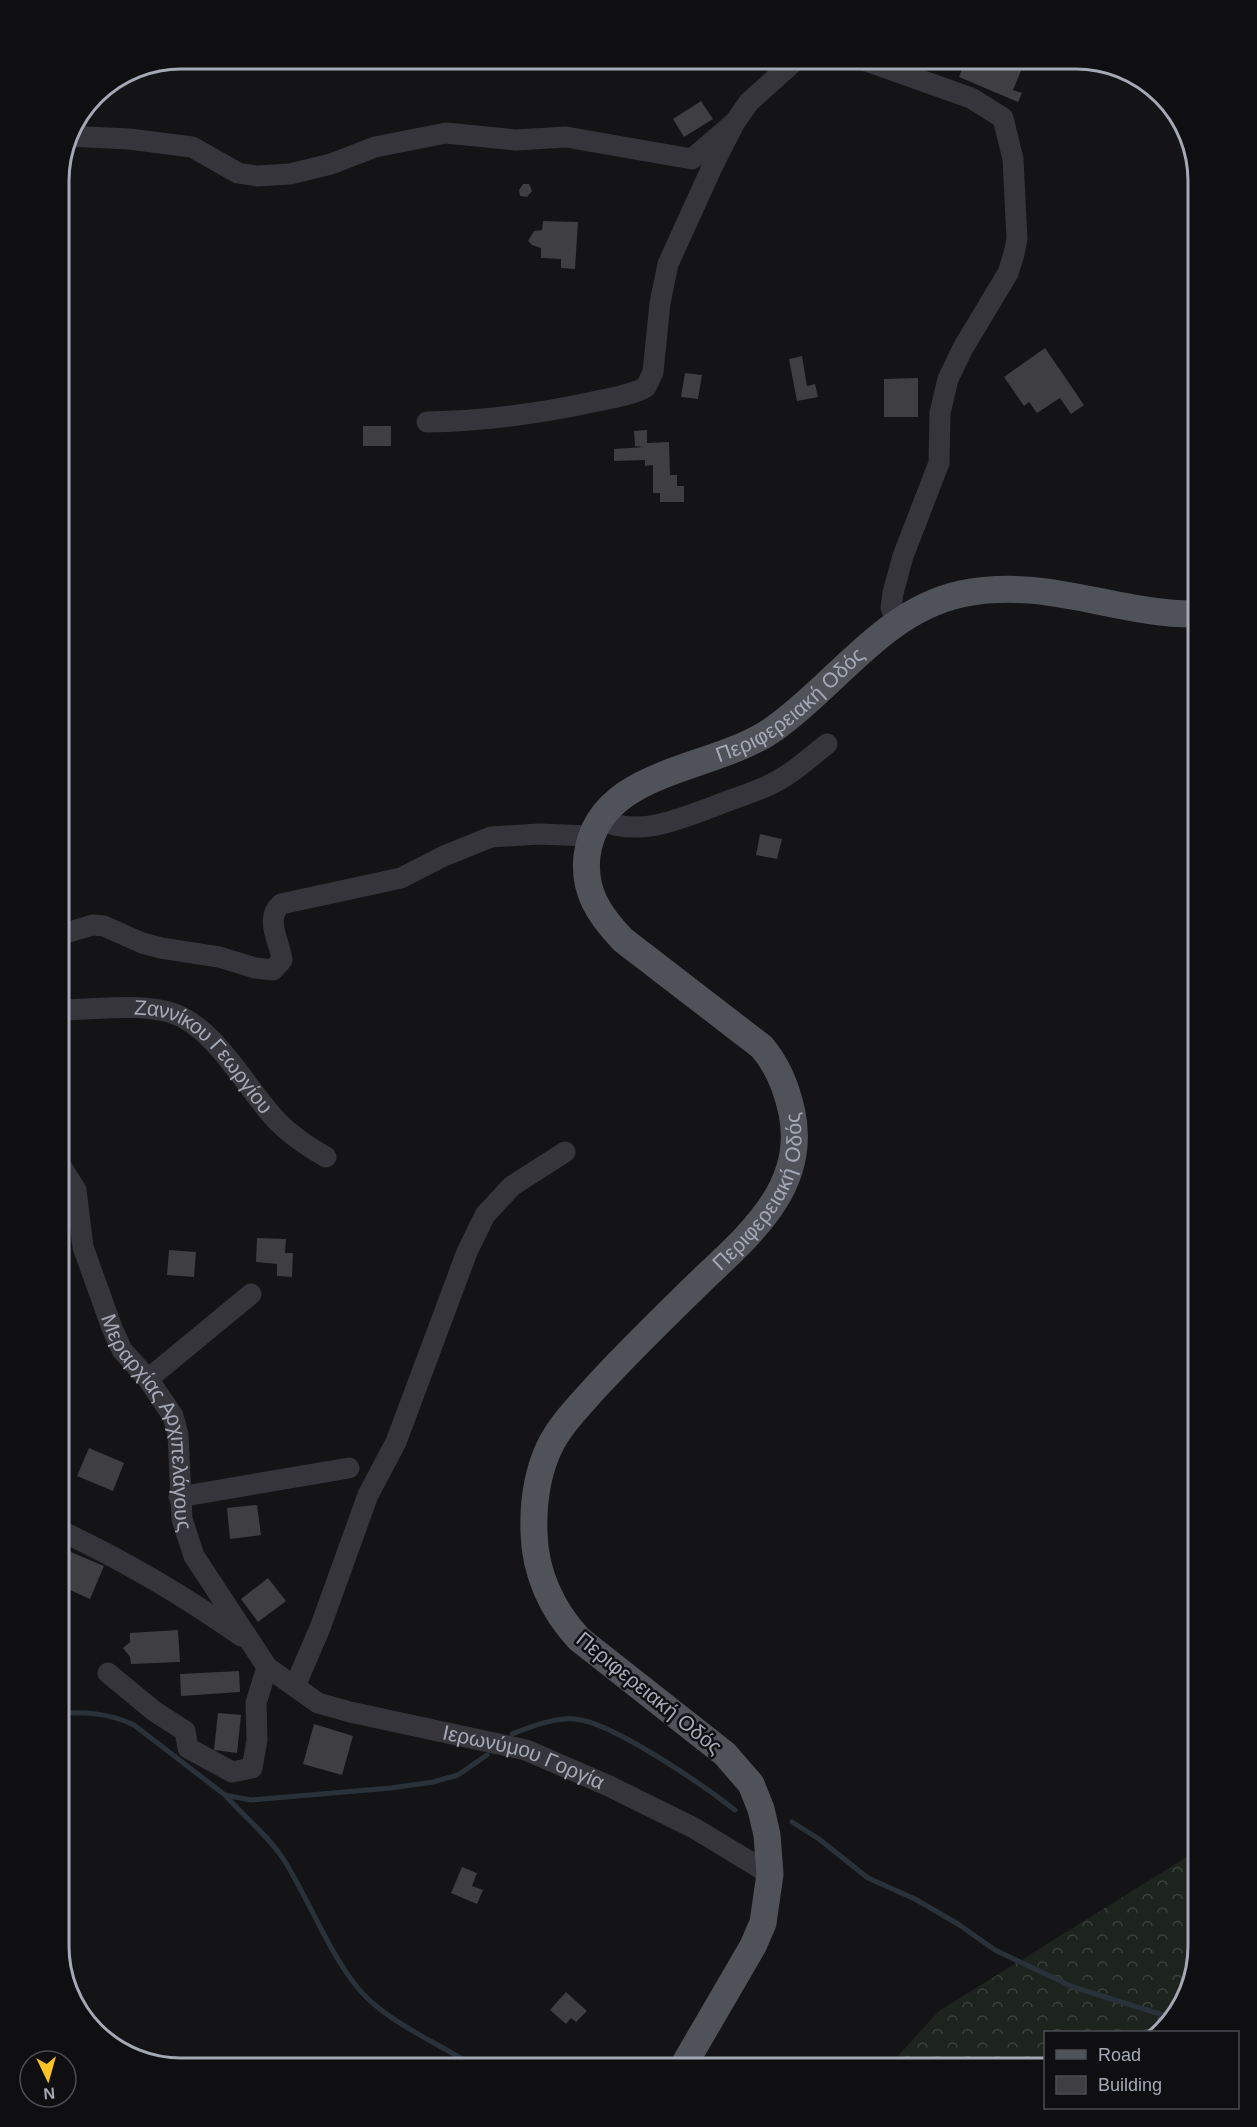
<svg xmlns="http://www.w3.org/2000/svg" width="1257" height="2127" font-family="Arial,sans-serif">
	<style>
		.forest { fill: url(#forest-crowns) }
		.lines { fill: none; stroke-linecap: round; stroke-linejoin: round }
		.stream { stroke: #29323a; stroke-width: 5 }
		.building { fill: #3e3e43 }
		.minor { stroke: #35353b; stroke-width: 21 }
		.major { stroke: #50525a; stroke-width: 27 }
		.labels { text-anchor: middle; stroke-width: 5; stroke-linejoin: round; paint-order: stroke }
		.street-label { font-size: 21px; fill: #a5a9b7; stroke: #0f0f11 }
		.rim { fill: none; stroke: #a5a9b7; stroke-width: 3 }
	</style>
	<defs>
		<pattern id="forest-crowns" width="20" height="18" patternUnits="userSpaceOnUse" patternTransform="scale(1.5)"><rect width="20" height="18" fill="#1c241d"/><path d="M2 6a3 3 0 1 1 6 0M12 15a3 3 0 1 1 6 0" fill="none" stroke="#3a413c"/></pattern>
	</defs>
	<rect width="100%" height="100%" fill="#141416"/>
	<path class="forest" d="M 1198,1850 L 1198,1946 L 1178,2014 L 1157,2032 L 1046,2032 L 1045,2068 L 887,2068 L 939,2011 Z"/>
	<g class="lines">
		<path class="stream" d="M 59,1713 C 86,1712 109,1713 134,1725 L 225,1795 L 251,1800 L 391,1788 L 433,1782 L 458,1775 L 487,1755
			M 512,1734 C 530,1727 555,1717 575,1719 C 612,1722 703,1785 735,1810
			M 226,1796 C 245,1818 268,1835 284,1860 C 309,1900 328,1951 357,1987 C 385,2022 439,2043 477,2068
			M 792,1822 L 819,1839 L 868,1878 L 915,1899 L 958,1924 L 995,1950 L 1073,1987 L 1173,2018"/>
	</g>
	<path class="building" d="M 966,59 L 1026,59 L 1013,90 L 1022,93 L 1018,102 L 959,77 Z
		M 701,101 L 713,119 L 684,137 L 673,119 Z
		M 523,184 L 529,184 L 532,191 L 527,197 L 520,196 L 519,190 Z
		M 543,221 L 578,222 L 575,269 L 561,268 L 561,259 L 541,258 L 541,248 L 532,245 L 528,241 L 534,231 L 542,230 Z
		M 1045,348 L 1084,405 L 1071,414 L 1060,398 L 1037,413 L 1029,402 L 1024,406 L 1004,377 Z
		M 802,356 L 807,386 L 815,384 L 818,397 L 797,401 L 789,359 Z
		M 685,373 L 702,375 L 698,399 L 681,397 Z
		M 918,378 L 918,417 L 884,417 L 884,379 Z
		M 363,426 L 391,426 L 391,446 L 363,446 Z
		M 647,430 L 647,443 L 669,442 L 670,475 L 677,475 L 677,486 L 684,486 L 684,502 L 660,502 L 660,493 L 653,493 L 653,465 L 645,466 L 645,460 L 614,461 L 614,449 L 644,447 L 635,446 L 634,431 Z
		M 760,834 L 782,839 L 777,859 L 756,855 Z
		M 257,1238 L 286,1239 L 285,1253 L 293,1253 L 292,1277 L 277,1276 L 277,1264 L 256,1262 Z
		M 169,1250 L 196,1252 L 194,1277 L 167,1275 Z
		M 89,1448 L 124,1463 L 113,1491 L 77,1476 Z
		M 257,1505 L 261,1535 L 230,1539 L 227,1508 Z
		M 59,1547 L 104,1566 L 90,1599 L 59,1585 Z
		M 268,1578 L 286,1601 L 258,1622 L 241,1599 Z
		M 178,1630 L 180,1662 L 131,1664 L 130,1657 L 123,1648 L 130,1642 L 130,1633 Z
		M 239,1671 L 240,1692 L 181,1696 L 180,1674 Z
		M 218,1713 L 241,1715 L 237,1753 L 214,1750 Z
		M 314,1724 L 353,1736 L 342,1775 L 303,1764 Z
		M 462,1867 L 477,1873 L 472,1886 L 483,1890 L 477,1904 L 451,1893 Z
		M 566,1992 L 587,2011 L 576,2022 L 571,2018 L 566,2024 L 550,2010 Z"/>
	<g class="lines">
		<g class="minor">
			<path d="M 861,59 L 971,98 L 1003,118 L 1013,159 L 1017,239 L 1014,254 L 1008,273 L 963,348 L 948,379 L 940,413 L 939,463 L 903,556 L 893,593 L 891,608 L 898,622"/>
			<path d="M 67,136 L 129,139 L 192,147 L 238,173 L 257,176 L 290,174 L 331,164 L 375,147 L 446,133 L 516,140 L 566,137 L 692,159 L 735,122"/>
			<path d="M 427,422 C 484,421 537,414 593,402 C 610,398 630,396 646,387 L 653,372 L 660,303 L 668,264 L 714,163 L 735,122 L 749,102 L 797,59"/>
			<path d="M 599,820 C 640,837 677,820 715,806 C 739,796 765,790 787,775 C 801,766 814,754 827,744"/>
			<path d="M 59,935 L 93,925 L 104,926 L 142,943 L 161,948 L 219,957 L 255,968 L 273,970 L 282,960 C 280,942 264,919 281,904 L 401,878 L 444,856 L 491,837 L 539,834 L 590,836"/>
			<path id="s1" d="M 59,1010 C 91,1010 138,1003 169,1012 C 215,1025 246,1089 278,1122 C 292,1136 308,1147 326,1157"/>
			<path id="s2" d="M 59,1163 L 76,1190 L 83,1247 L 112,1328 L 122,1350 L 148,1379 L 173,1416 L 178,1434 L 182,1519 L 194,1556 L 267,1667 L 318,1703 L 350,1712 L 526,1750 L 609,1786 L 694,1828 L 770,1874"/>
			<path d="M 148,1379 L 251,1294"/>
			<path d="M 179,1497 L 349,1468"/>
			<path d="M 59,1530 C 123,1560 183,1595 241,1636"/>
			<path d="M 108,1673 L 154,1711 L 185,1731 L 188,1748 L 232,1772 L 252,1768 L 257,1740 L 256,1703 L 267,1667"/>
			<path d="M 295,1686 L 320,1628 L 368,1495 L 396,1442 L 467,1252 L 485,1215 L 512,1186 L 565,1152"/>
		</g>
		<path class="major" id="s3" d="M 682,2068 L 753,1946 L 763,1923 L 770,1874 L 767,1835 L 761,1809 L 751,1784 L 725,1754 L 579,1639 C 552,1610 535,1573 534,1533 C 533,1504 537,1474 549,1448 C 560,1425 579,1406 596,1387 C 630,1350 666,1315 702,1280 C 750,1234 807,1187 792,1113 C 787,1089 778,1066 762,1047 L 623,940 C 599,915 583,891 587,856 C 598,767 715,772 775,728 C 837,684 883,611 961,594 C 1047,576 1115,615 1198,614"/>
	</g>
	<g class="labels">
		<g class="street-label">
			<text dy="7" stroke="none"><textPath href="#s3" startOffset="1774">Περιφερειακή Οδός</textPath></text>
			<text dy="7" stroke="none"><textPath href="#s1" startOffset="164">Ζαννίκου Γεωργίου</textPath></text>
			<text dy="7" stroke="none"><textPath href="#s3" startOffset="1076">Περιφερειακή Οδός</textPath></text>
			<text dy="7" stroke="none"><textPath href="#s2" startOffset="280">Μεραρχίας Αρχιπελάγους</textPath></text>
			<text transform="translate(649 1693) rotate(39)" y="7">Περιφερειακή Οδός</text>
			<text dy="7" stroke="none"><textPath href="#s2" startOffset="834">Ιερωνύμου Γοργία</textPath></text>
		</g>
	</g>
	<path d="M0 0H1257V2127H0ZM181 69H1076A112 112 0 0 1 1188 181V1946A112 112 0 0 1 1076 2058H181A112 112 0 0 1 69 1946V181A112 112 0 0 1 181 69Z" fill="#0f0f11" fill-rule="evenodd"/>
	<path class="rim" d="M181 69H1076A112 112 0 0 1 1188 181V1946A112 112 0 0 1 1076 2058H181A112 112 0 0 1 69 1946V181A112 112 0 0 1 181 69Z"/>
	<rect x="1044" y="2031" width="195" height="78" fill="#0f0f11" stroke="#4b4d53" stroke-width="1.5"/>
	<rect x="1056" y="2050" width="30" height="9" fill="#50525a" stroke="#4b4d53" stroke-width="1.5"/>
	<text x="1098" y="2061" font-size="18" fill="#a5a9b7">Road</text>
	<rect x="1056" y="2076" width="30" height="18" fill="#3e3e43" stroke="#4b4d53" stroke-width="1.5"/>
	<text x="1098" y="2091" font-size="18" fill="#a5a9b7">Building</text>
	<g transform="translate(48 2079) rotate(175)"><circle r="28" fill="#0f0f11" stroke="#4b4d53" stroke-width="1.5"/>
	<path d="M0-4.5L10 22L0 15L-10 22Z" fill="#fcc226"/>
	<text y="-9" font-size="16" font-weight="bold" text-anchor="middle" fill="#a5a9b7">N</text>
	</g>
</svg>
